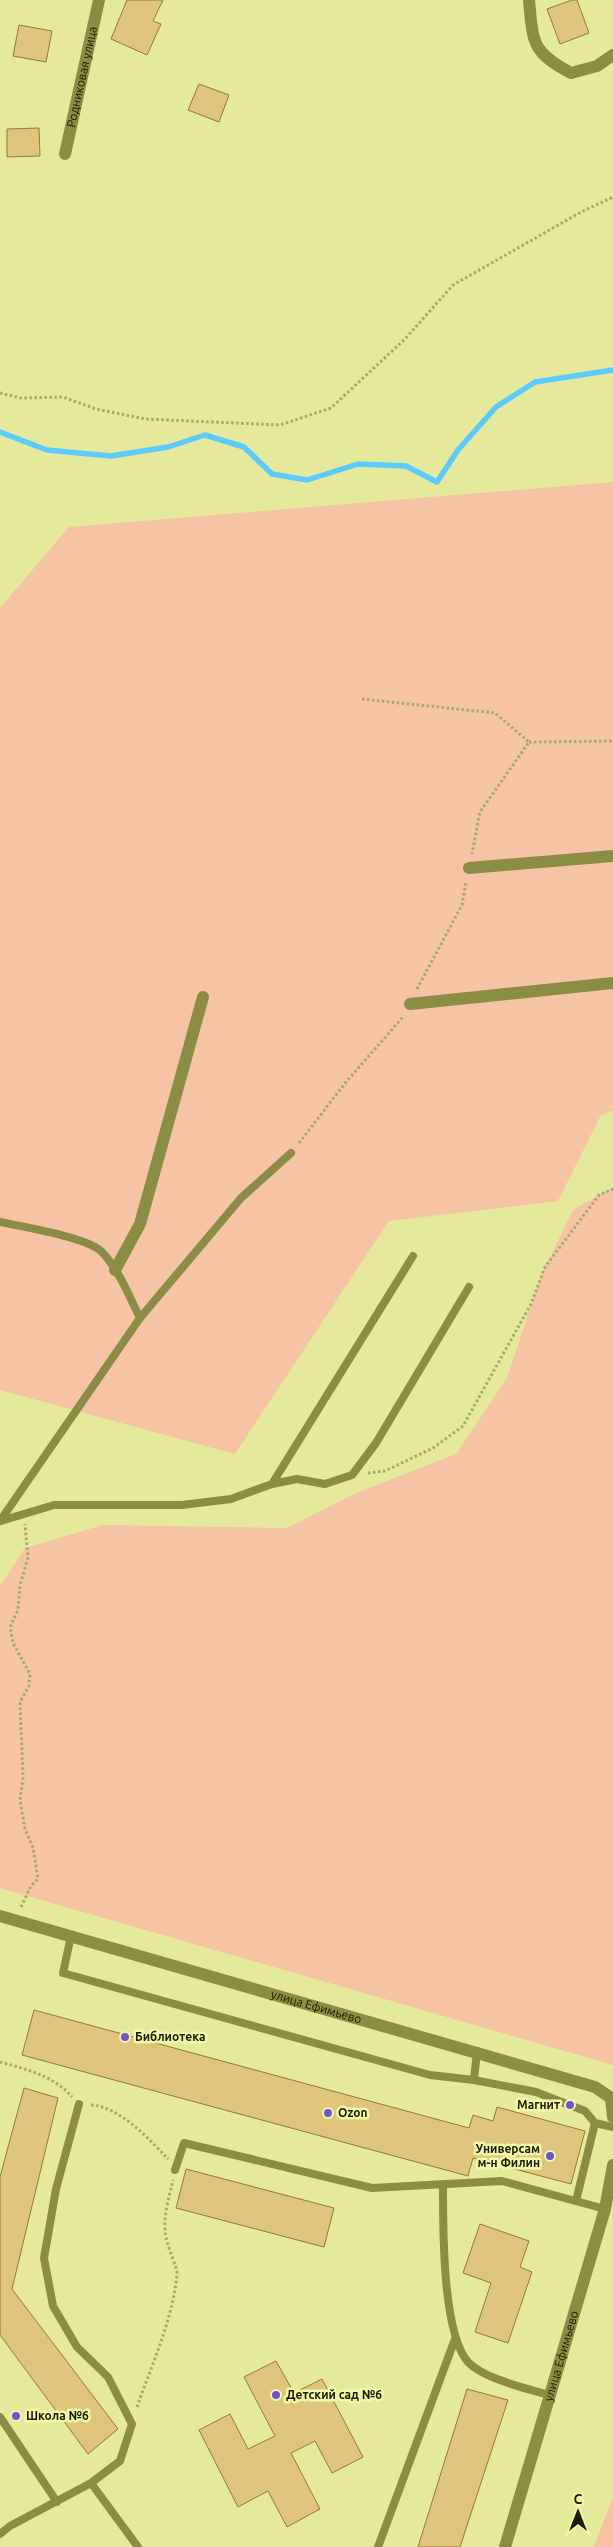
<svg xmlns="http://www.w3.org/2000/svg" width="613" height="2547" font-family="Ubuntu,sans-serif">
	<style>
		.green { fill: #f7c3a5 }
		.lines { fill: none; stroke-linecap: round; stroke-linejoin: round }
		.stream { stroke: #5dcafc; stroke-width: 5.5 }
		.building { fill: #dfc57b; stroke: #937a30 }
		.path { stroke: #a6a96c; stroke-width: 3; stroke-dasharray: 2.5 2.5; stroke-linecap: butt }
		.service { stroke: #8b8d45; stroke-width: 8 }
		.minor { stroke: #8b8d45; stroke-width: 12 }
		.poi-dot { fill: #7152cc; stroke: #f3f7a9; stroke-width: 2 }
		.labels { text-anchor: middle; stroke-width: 5; stroke-linejoin: round; paint-order: stroke }
		.street-label { font-size: 12px; fill: #1a1b00; stroke: #f3f7a9 }
		.poi-label { font-size: 12px; font-weight: bold; fill: #1a1b00; stroke: #f3f7a9; text-anchor: start }
	</style>
	<rect width="100%" height="100%" fill="#e5e99c"/>
	<path class="green" d="M 613,482 L 613,1111 L 601,1115 L 558,1201 L 389,1221 L 235,1454 L 0,1390 L 0,608 L 69,527 Z
		M 613,1187 L 613,2065 L 0,1888 L 0,1586 L 25,1548 L 103,1525 L 287,1528 L 356,1493 L 456,1454 L 507,1378 L 541,1276 L 573,1210 Z
		M 613,2496 L 613,2547 L 594,2547 Z"/>
	<g class="lines">
		<path class="stream" d="M 0,432 L 47,450 L 111,456 L 168,447 L 205,435 L 244,447 L 272,474 L 307,480 L 358,464 L 406,466 L 437,482 L 458,450 L 496,407 L 535,382 L 613,370"/>
	</g>
	<path class="building" d="M 127,0 L 163,0 L 153,21 L 161,24 L 147,55 L 111,39 Z
		M 572,0 L 577,0 L 589,33 L 560,44 L 547,9 Z
		M 19,25 L 52,31 L 46,62 L 13,56 Z
		M 199,84 L 229,95 L 219,122 L 188,110 Z
		M 39,128 L 40,156 L 7,157 L 7,129 Z
		M 34,2010 L 469,2128 L 473,2115 L 493,2121 L 497,2107 L 585,2131 L 571,2184 L 473,2158 L 468,2176 L 22,2055 Z
		M 24,2088 L 58,2098 L 12,2289 L 118,2429 L 88,2454 L 0,2335 L 0,2177 Z
		M 186,2169 L 334,2208 L 324,2247 L 176,2208 Z
		M 480,2224 L 529,2241 L 520,2267 L 532,2272 L 508,2343 L 475,2332 L 491,2283 L 463,2273 Z
		M 276,2361 L 294,2393 L 322,2379 L 363,2457 L 332,2473 L 315,2441 L 291,2453 L 320,2509 L 287,2527 L 268,2491 L 238,2507 L 199,2430 L 230,2414 L 248,2449 L 275,2436 L 244,2377 Z
		M 467,2389 L 508,2400 L 460,2547 L 418,2547 Z"/>
	<g class="lines">
		<path class="path" d="M 0,393 L 21,398 L 63,397 L 96,409 L 145,419 L 280,425 L 331,408 L 405,339 L 453,285 L 581,212 L 613,197
			M 362,699 L 495,713 L 529,742 L 480,812 L 472,854
			M 529,742 L 613,741
			M 417,989 L 462,905 L 466,882
			M 299,1143 L 346,1082 L 403,1017
			M 368,1473 L 385,1471 L 433,1448 L 463,1426 L 531,1304 L 545,1267 L 599,1195 L 613,1189
			M 21,1907 L 31,1886 L 38,1879 L 33,1848 L 25,1829 L 20,1801 L 23,1778 L 20,1702 L 29,1686 L 30,1674 L 13,1643 L 10,1627 L 18,1610 L 20,1585 L 28,1558 L 25,1524
			M 0,2062 C 26,2069 54,2076 72,2097
			M 91,2105 C 120,2107 148,2138 168,2159
			M 137,2407 C 152,2364 173,2319 177,2274 C 178,2269 167,2246 166,2237 C 162,2219 169,2198 173,2180"/>
		<path class="service" d="M 0,1222 C 22,1227 88,1237 102,1252 C 119,1270 129,1296 140,1318
			M 272,1484 L 297,1479 L 325,1484 L 352,1475 L 376,1443 L 469,1287
			M 0,1521 L 140,1318 L 241,1198 L 291,1153
			M 1,1521 L 54,1505 L 182,1505 L 231,1499 L 272,1484 L 413,1256
			M 71,1936 L 63,1973 L 430,2075 L 474,2080
			M 477,2051 L 474,2080 L 536,2092 L 585,2111 L 595,2123 L 613,2127
			M 175,2170 L 184,2143 L 372,2188 L 502,2181 L 605,2209
			M 443,2185 C 443,2224 442,2333 468,2362 C 484,2379 526,2388 549,2395
			M 576,2201 L 595,2123
			M 0,2417 L 57,2502
			M 91,2483 L 138,2547
			M 0,2534 L 10,2526 L 91,2483 L 120,2461 L 132,2424 L 108,2377 L 77,2347 L 53,2306 L 44,2258 L 56,2189 L 79,2104
			M 378,2547 L 455,2339"/>
		<g class="minor">
			<path d="M 529,0 C 533,42 531,52 571,73 L 597,66 L 613,55"/>
			<path id="s1" d="M 65,154 L 99,0"/>
			<path d="M 469,868 L 613,856"/>
			<path d="M 410,1004 L 613,983"/>
			<path d="M 115,1270 L 140,1224 L 203,997"/>
			<path id="s2" d="M 0,1916 L 595,2087 L 611,2098 L 613,2117"/>
			<path id="s3" d="M 505,2547 L 605,2209 L 613,2165"/>
		</g>
	</g>
	<g class="poi-dot">
		<circle cx="125" cy="2037" r="5"/>
		<circle cx="570" cy="2105" r="5"/>
		<circle cx="328" cy="2113" r="5"/>
		<circle cx="550" cy="2156" r="5"/>
		<circle cx="276" cy="2395" r="5"/>
		<circle cx="16" cy="2416" r="5"/>
	</g>
	<g class="labels">
		<g class="street-label">
			<text dy="4" stroke="none"><textPath href="#s1" startOffset="79">Родниковая улица</textPath></text>
			<text dy="4" stroke="none"><textPath href="#s2" startOffset="329">улица Ефимьево</textPath></text>
			<text dy="4" stroke="none"><textPath href="#s3" startOffset="199">улица Ефимьево</textPath></text>
		</g>
		<g class="poi-label">
			<text x="135" y="2041">Библиотека</text>
			<text x="560" y="2109" text-anchor="end">Магнит</text>
			<text x="338" y="2117">Ozon</text>
			<text x="540" y="2153" text-anchor="end">Универсам<tspan x="540" dy="14">м-н Филин</tspan></text>
			<text x="286" y="2399">Детский сад №6</text>
			<text x="26" y="2420">Школа №6</text>
		</g>
	</g>
	<g transform="translate(578 2512)" stroke="#f3f7a9" stroke-width="4" paint-order="stroke">
	<path d="M0-4L9 19L0 12L-9 19Z" fill="#1a1b00"/>
	<text y="-8" font-size="14" font-weight="bold" text-anchor="middle" fill="#1a1b00">С</text>
	</g>
</svg>
